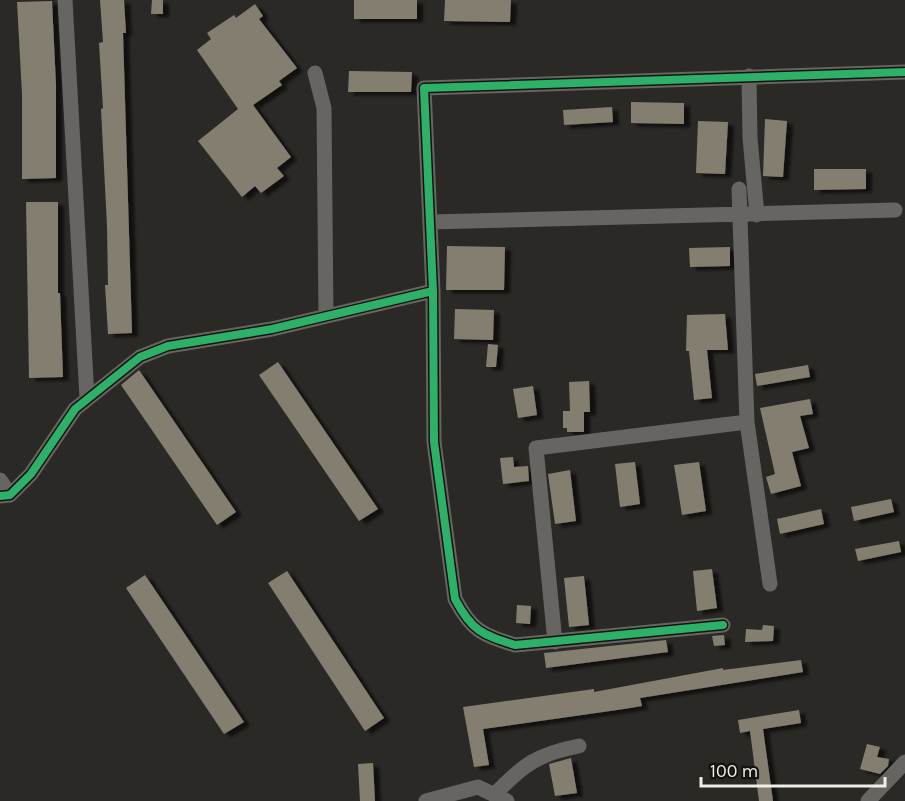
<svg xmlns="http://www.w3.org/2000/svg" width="905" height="801" font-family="Karla,sans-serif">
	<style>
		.building { fill: #847e71; filter: url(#shadow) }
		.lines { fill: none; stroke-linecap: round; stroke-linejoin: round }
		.minor { stroke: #666562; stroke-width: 15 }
		.cycleway-casing { stroke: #15130f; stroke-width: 11 }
		.cycleway { stroke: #2db169; stroke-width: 8 }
	</style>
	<defs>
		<filter id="shadow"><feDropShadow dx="6" dy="3.5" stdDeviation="1.5" flood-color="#0009"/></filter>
	</defs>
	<rect width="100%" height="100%" fill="#2b2925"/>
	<path class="building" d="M 100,0 L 124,0 L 126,33 L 123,33 L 132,333 L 108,334 L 105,285 L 108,285 L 107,226 L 101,109 L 103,108 L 99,43 L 103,42 Z
		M 152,0 L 163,0 L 163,14 L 151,14 Z
		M 354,0 L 417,0 L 417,19 L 354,19 Z
		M 445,0 L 511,0 L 510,22 L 444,21 Z
		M 52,1 L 56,85 L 56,178 L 22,179 L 22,94 L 17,2 Z
		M 255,4 L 263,16 L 259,19 L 297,68 L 279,81 L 282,85 L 253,105 L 291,157 L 277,168 L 284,176 L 261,193 L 255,186 L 242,197 L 198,141 L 238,109 L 197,50 L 211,39 L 207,33 L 234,15 L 236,18 Z
		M 349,71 L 412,72 L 411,92 L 348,92 Z
		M 631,102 L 684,103 L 684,124 L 631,123 Z
		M 612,107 L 613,122 L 564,125 L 563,110 Z
		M 765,119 L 787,121 L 783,177 L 763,176 Z
		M 698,121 L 728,122 L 725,174 L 696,173 Z
		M 814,169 L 866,169 L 866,189 L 814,190 Z
		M 26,202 L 58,202 L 58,293 L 60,293 L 63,377 L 29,378 Z
		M 447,246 L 505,247 L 504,290 L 446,290 Z
		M 730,247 L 730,266 L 690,267 L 689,248 Z
		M 455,309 L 494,310 L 493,340 L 454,339 Z
		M 725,314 L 728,350 L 707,350 L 712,398 L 694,400 L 689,351 L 686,351 L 687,315 Z
		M 488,344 L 498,345 L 496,367 L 486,367 Z
		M 278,362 L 378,509 L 359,521 L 259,375 Z
		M 808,365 L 810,377 L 757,386 L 755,374 Z
		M 139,370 L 236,512 L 217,525 L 121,385 Z
		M 589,381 L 590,412 L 584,412 L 584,432 L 567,432 L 567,428 L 563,428 L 563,411 L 570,411 L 569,382 Z
		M 533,386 L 537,415 L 518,418 L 513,389 Z
		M 810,399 L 813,414 L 800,416 L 809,448 L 792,452 L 801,486 L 771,494 L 766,477 L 775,474 L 760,408 Z
		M 513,457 L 514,467 L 528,466 L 529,481 L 503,484 L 500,458 Z
		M 635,462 L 640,504 L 620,507 L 615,464 Z
		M 699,462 L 706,511 L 682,515 L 674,465 Z
		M 570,470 L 576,521 L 555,524 L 548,474 Z
		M 891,499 L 894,512 L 854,521 L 851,507 Z
		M 821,509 L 824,524 L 780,534 L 777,519 Z
		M 899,541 L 901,552 L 858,561 L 855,549 Z
		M 712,569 L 717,608 L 697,611 L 693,571 Z
		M 287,571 L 384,718 L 365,731 L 268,583 Z
		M 145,575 L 244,722 L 224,734 L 126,588 Z
		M 584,576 L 589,625 L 569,627 L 564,578 Z
		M 517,605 L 531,606 L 530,624 L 516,623 Z
		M 763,625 L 774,626 L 773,641 L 745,642 L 746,629 L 762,630 Z
		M 724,635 L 725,645 L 714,646 L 712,636 Z
		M 666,640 L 668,652 L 546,668 L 544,653 Z
		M 801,660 L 803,672 L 640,698 L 642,706 L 624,709 L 483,729 L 489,765 L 474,767 L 463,707 L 594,689 L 594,692 L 723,668 L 723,670 Z
		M 799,710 L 801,723 L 763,729 L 773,801 L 759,801 L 750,731 L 740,733 L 738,720 Z
		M 867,744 L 880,747 L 877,757 L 889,759 L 888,766 L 880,774 L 860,769 Z
		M 571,758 L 577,793 L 555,796 L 549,764 Z
		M 373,763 L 375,801 L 360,801 L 358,764 Z"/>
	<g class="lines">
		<path class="minor" d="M 65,0 L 87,398
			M 315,73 L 324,108 L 326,316
			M 749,76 L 750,138 L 757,215
			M 739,189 L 747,422 L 770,584
			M 430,222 L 895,210
			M 0,480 L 10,495
			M 0,496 L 10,495 L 31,474 L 75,409 L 140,357 L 168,346 L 272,329 L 433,291
			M 723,625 L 515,645 C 481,634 472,631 455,599 L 434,442 L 433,291 L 424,88 L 905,72
			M 555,642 L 536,448 L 747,422
			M 494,795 C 523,765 537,754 579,746
			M 426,801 L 478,787 L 507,801
			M 868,801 L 905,762"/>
		<g class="cycleway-casing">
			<path id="cycleway" d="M 0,496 L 10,495 L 31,474 L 75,409 L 140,357 L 168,346 L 272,329 L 433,291
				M 723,625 L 515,645 C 481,634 472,631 455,599 L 434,442 L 433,291 L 424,88 L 905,72"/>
		</g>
		<use href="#cycleway" class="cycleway"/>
	</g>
	<path d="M701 777v9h184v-9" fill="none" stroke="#f1eee9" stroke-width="3"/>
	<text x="710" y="777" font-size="18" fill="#f1eee9" stroke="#15130f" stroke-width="4.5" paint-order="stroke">100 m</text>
</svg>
